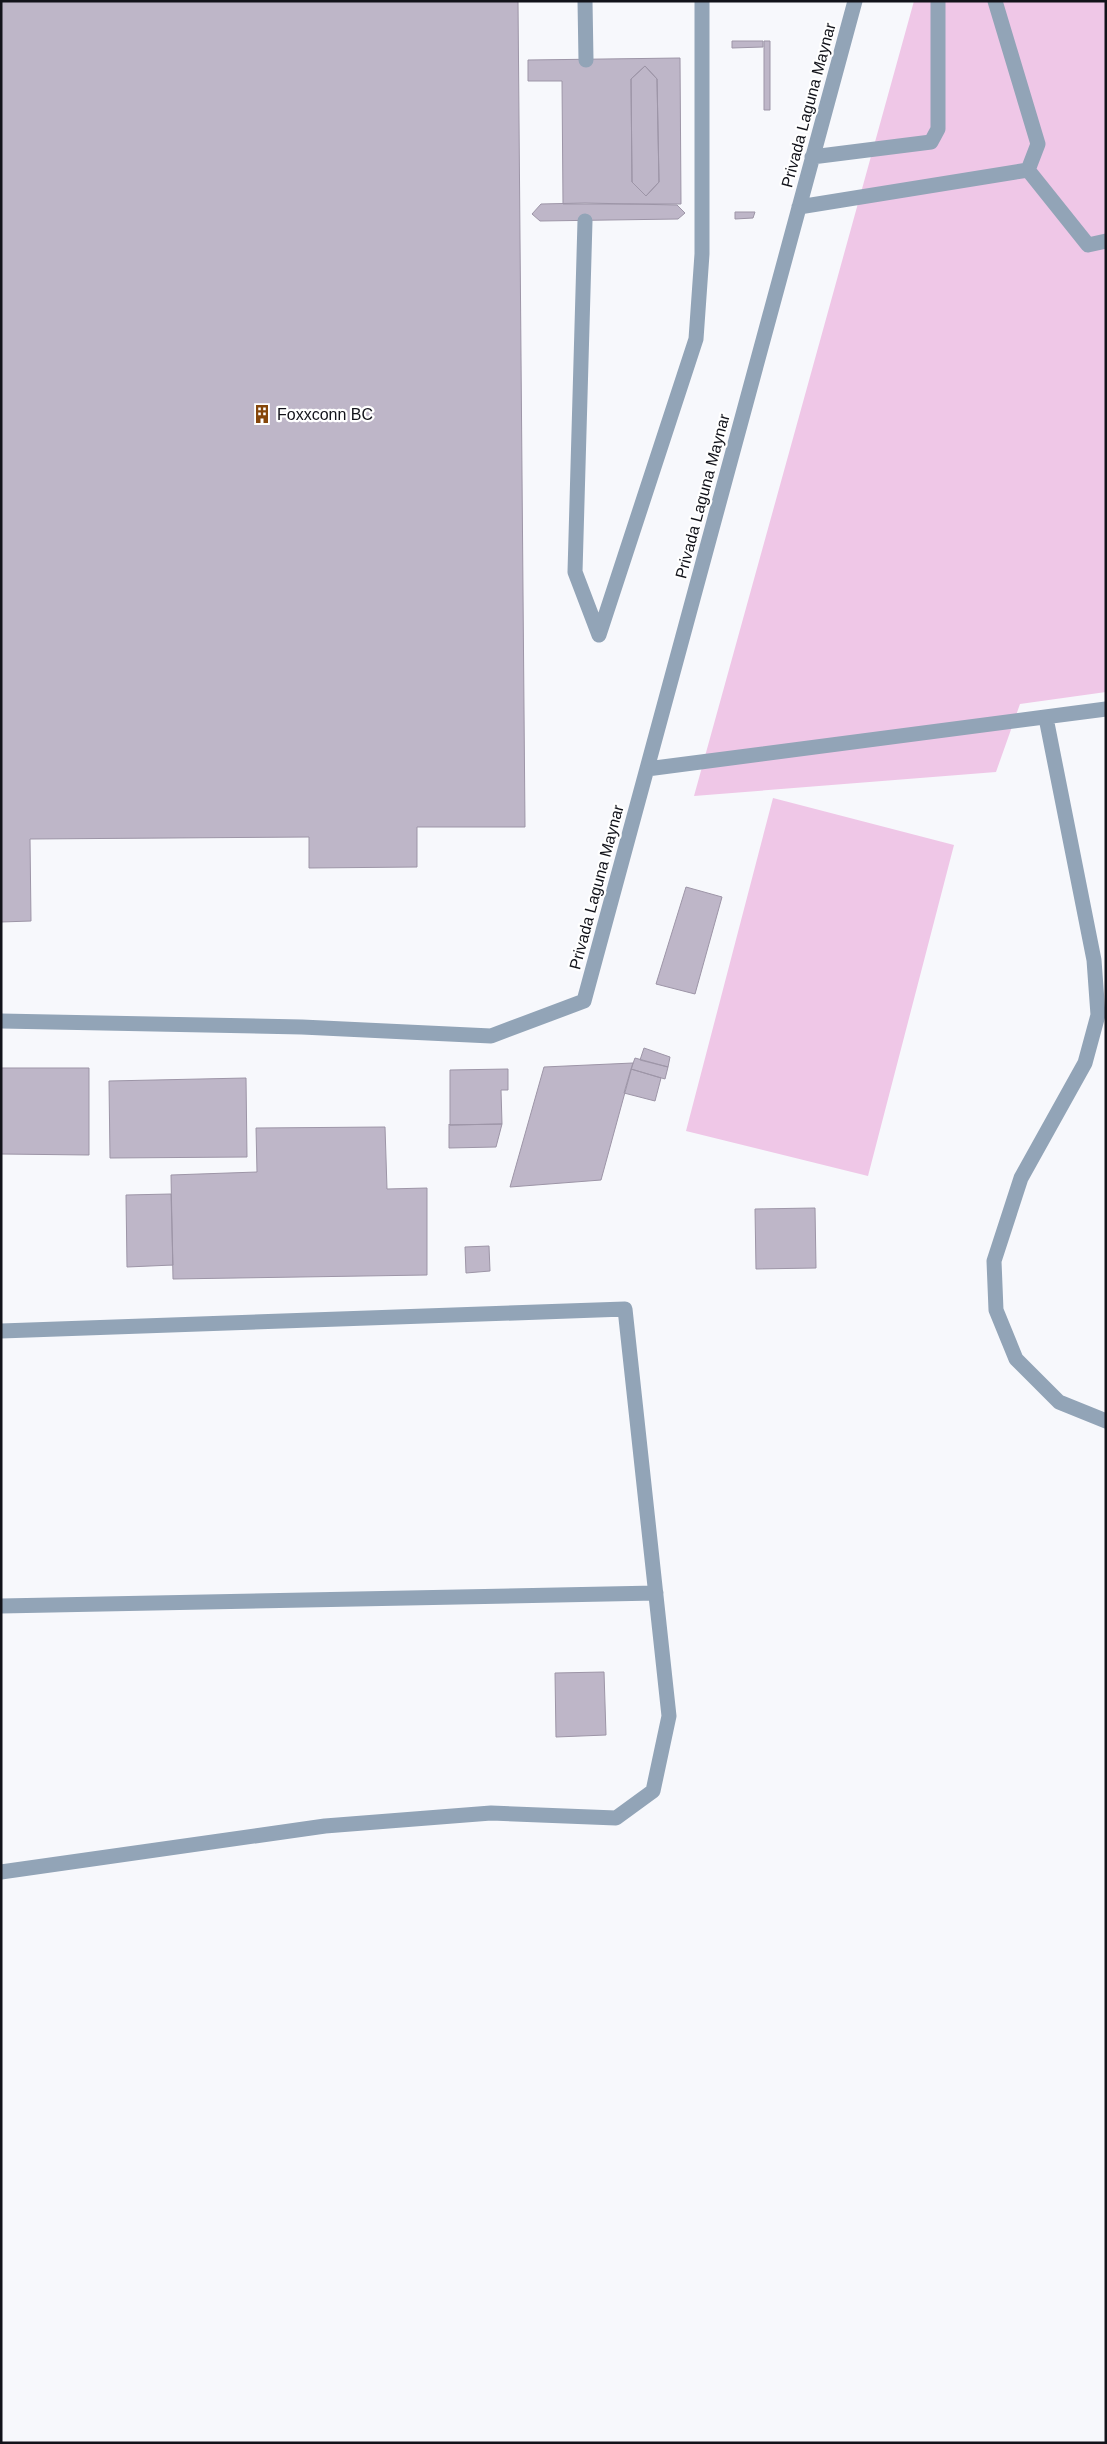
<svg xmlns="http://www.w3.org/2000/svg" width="1107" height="2444" font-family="Helvetica,sans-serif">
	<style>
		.green { fill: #efc7e7 }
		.building { fill: #beb6c8; stroke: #9d95a7; fill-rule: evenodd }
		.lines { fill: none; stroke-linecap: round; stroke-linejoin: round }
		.lane { stroke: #92a4b7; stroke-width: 15 }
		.labels { text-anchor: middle; stroke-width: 4.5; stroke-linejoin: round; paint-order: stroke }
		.street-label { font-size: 16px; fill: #12131a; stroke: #fff }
		.poi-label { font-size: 16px; fill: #12131a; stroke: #fff; text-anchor: start }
	</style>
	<rect width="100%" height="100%" fill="#f7f8fc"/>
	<path class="green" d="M 914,1 L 1106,1 L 1106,692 L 1020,704 L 996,772 L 694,796 Z
		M 773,798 L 954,845 L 868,1176 L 686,1131 Z"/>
	<path class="building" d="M 1,1 L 518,1 L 525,827 L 417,827 L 417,867 L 309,868 L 309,837 L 30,839 L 31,921 L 1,922 Z
		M 732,41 L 763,41 L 763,47 L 732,48 Z
		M 764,41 L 770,41 L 770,110 L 764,110 Z
		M 680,58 L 681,204 L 563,204 L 562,81 L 528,81 L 528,60 ZM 645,66 L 657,79 L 659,182 L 646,196 L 632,182 L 631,79 Z
		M 645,66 L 657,79 L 659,182 L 646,196 L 632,182 L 631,79 Z
		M 585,203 L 677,205 L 685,213 L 678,219 L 540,221 L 532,214 L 541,204 Z
		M 735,212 L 755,212 L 753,218 L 735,219 Z
		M 686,887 L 722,897 L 695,994 L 656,984 Z
		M 644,1048 L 670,1057 L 668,1067 L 640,1060 Z
		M 635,1058 L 668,1067 L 665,1079 L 631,1069 Z
		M 633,1063 L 601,1180 L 510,1187 L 544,1067 Z
		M 1,1068 L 89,1068 L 89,1155 L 1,1154 Z
		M 508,1069 L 508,1090 L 501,1090 L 502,1124 L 450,1125 L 450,1070 Z
		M 631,1069 L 661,1078 L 655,1101 L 624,1093 Z
		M 246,1078 L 247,1157 L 110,1158 L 109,1081 Z
		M 449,1124 L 450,1125 L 502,1124 L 496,1147 L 449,1148 Z
		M 385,1127 L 387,1189 L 427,1188 L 427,1275 L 173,1279 L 171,1175 L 257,1172 L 256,1128 Z
		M 171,1194 L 173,1265 L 127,1267 L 126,1195 Z
		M 815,1208 L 816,1268 L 756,1269 L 755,1209 Z
		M 489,1246 L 490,1271 L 466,1273 L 465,1247 Z
		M 604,1672 L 606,1735 L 556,1737 L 555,1673 Z"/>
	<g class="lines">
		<path class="lane" d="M 585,1 L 586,60
			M 812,157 L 931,142 L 938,129 L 938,1
			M 1028,170 L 1088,245 L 1106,241
			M 799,207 L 1028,170 L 1038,144 L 995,1
			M 585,221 L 575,572 L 599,635
			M 599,635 L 696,339 L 702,254 L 702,1
			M 1046,718 L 1094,960 L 1098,1015 L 1085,1063 L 1021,1178 L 994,1261 L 996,1310 L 1016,1359 L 1059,1402 L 1106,1421
			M 647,769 L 1106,709
			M 1,1021 L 302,1027 L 491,1036 L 584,1001 L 855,1
			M 1,1331 L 625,1309 L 669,1716 L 653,1791 L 616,1818 L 491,1813 L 325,1826 L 1,1872
			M 1,1606 L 656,1593"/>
	</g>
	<defs>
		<g id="building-bare" transform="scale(1.5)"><path d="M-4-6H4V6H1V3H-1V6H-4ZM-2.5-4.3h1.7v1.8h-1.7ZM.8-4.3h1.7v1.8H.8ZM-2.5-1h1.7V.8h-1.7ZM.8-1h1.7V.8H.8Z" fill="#85460a" stroke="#fff" stroke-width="2.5" paint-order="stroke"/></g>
	</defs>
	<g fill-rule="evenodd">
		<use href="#building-bare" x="262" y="414"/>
	</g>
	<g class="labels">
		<g class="street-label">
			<text transform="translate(808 105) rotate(-75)" y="6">Privada Laguna Maynar</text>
			<text transform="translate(702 496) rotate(-75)" y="6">Privada Laguna Maynar</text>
			<text transform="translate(596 887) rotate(-75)" y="6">Privada Laguna Maynar</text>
		</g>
		<g class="poi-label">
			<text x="277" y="420">Foxxconn BC</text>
		</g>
	</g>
	<rect width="1107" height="2444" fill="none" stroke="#12131a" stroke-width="5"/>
</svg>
